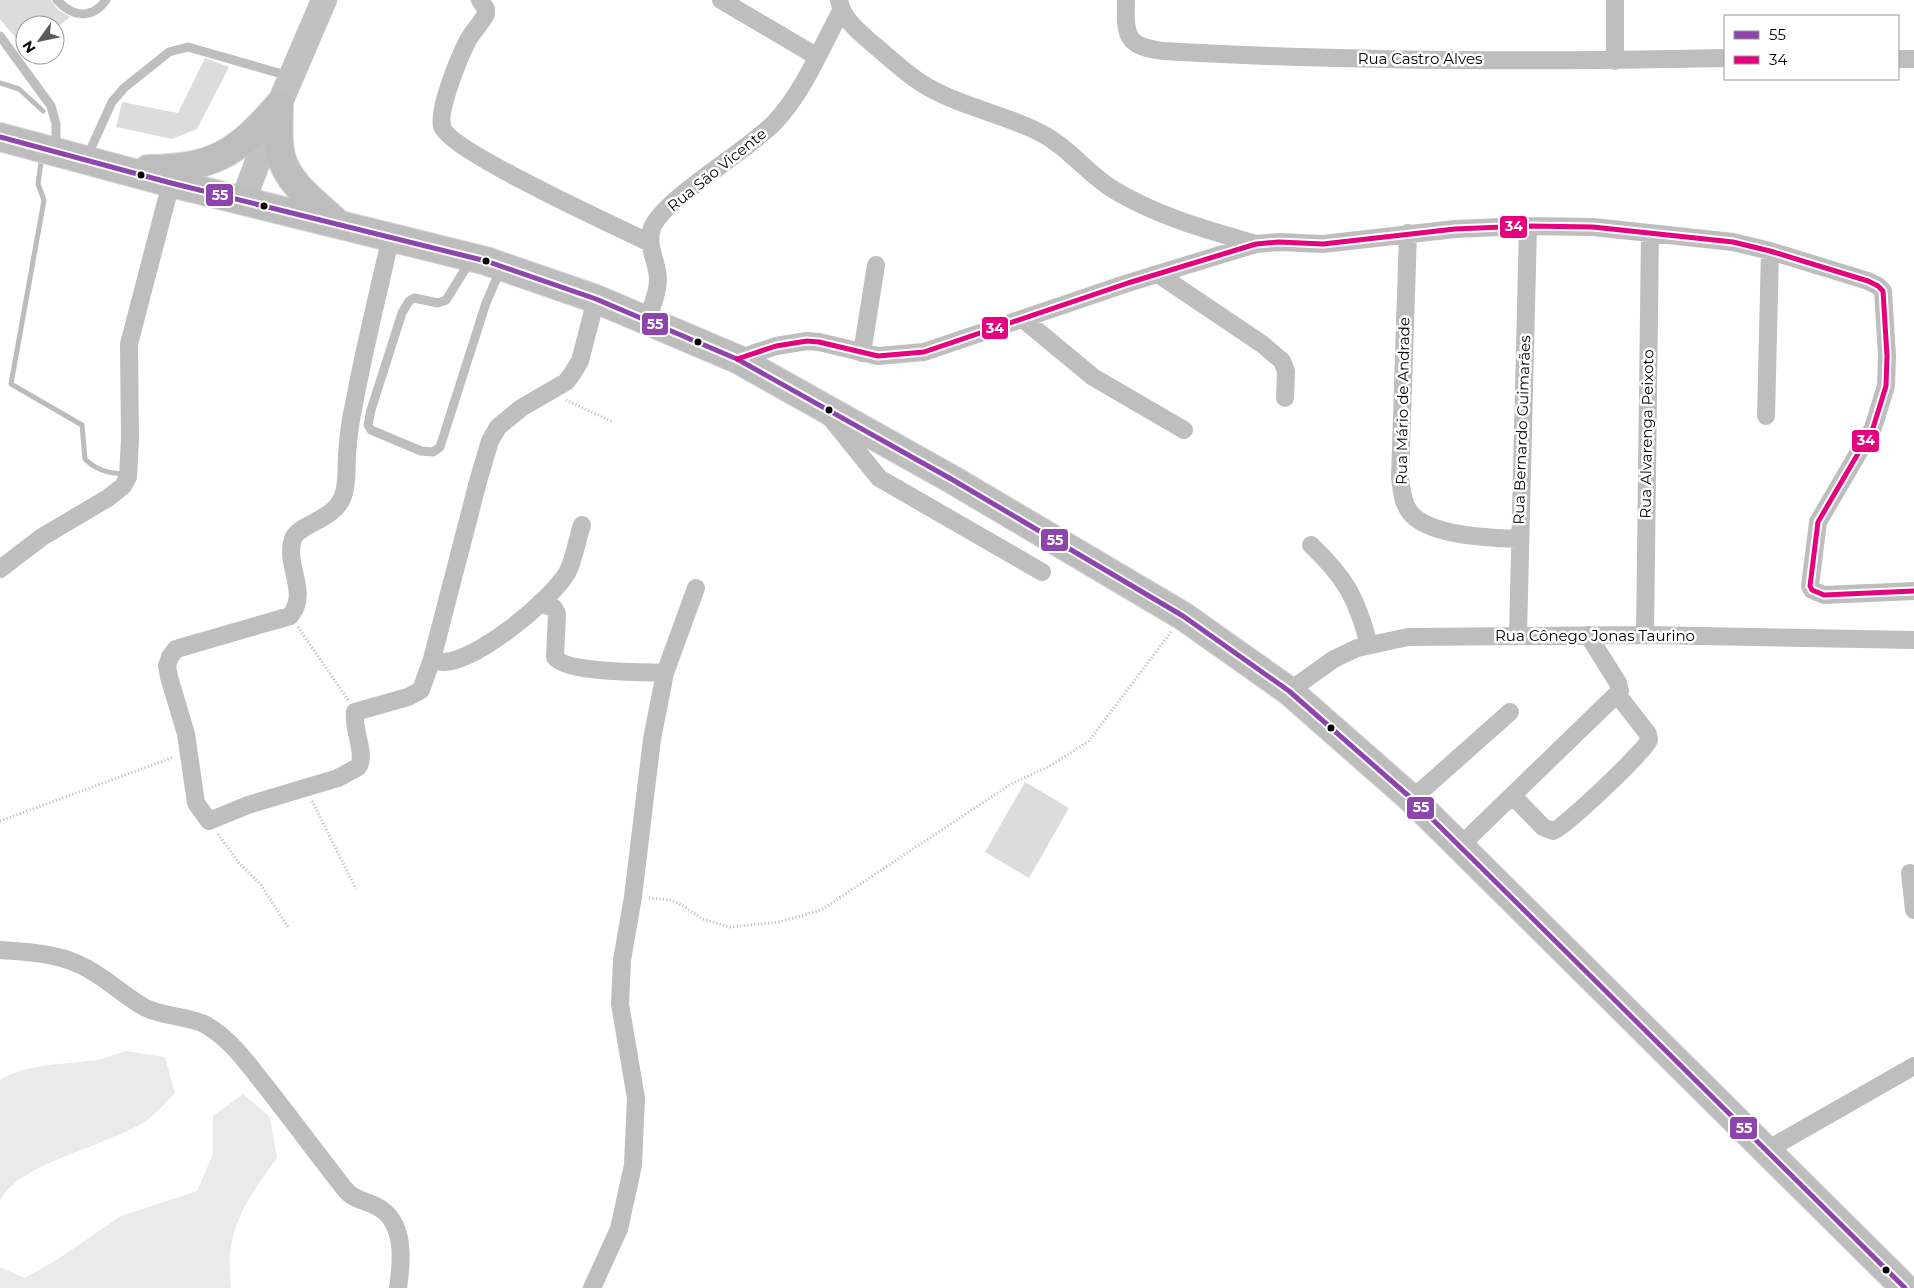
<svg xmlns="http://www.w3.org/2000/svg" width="1914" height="1288" font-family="Montserrat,sans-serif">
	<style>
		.green { fill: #eaeaea }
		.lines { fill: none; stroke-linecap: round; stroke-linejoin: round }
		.stream { stroke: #bcbcbc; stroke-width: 5 }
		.building { fill: #dcdcdc }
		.primary-casing { stroke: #dbdbdb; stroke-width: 30 }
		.path { stroke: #b8b8b8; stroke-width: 3; stroke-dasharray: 1 2.5; stroke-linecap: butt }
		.lane { stroke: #bebebe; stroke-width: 9 }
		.street { stroke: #bebebe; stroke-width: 18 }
		.secondary { stroke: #c1c1c1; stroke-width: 26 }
		.primary { stroke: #bdbdbd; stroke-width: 28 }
		.bus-1-casing { stroke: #fff; stroke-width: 9 }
		.bus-2-casing { stroke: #fff; stroke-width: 9 }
		.bus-1 { stroke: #8e44ad; stroke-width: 5 }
		.bus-2 { stroke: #e5007d; stroke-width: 5 }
		.bus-dot { fill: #000; stroke: #fff; stroke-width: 2 }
		.labels { text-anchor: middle; stroke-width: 5; stroke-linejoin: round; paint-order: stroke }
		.street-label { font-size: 15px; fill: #000; stroke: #fff }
		.line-badge { stroke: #fff; stroke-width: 2 }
		.badge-label { font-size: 14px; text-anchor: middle; font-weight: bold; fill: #fff }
	</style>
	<rect width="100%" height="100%" fill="#fff"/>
	<path class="green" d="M 126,1051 L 165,1057 L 175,1093 C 166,1102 157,1113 147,1120 C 110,1146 19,1162 0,1201 L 0,1080 C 26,1064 58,1065 88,1061 C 101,1060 114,1055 126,1051 Z
		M 243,1094 L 270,1117 L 277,1158 C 245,1202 224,1230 231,1288 L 0,1288 L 0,1267 L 25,1278 L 58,1259 L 121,1216 L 197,1191 L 213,1154 L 213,1116 Z"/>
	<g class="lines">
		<path class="stream" d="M 0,83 L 19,89 L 43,111
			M 41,162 L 38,184 L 44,200 L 11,384 L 82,425 L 85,459 C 96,470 108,473 123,474"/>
	</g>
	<path class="building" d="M 0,0 L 51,0 L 58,10 L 70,17 L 60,25 L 25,25 L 25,49 L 0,19 Z
		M 205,58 L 229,67 L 197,129 L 172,139 L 116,127 L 122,102 L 178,113 Z
		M 1025,782 L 1069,808 L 1029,878 L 985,852 Z"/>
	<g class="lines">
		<g class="primary-casing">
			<path id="primary" d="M 279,105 C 279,122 277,140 281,156 C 288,184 315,202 335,221
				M 0,137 L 171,183 L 486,261 L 596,299 L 737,359 L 953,480 L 1183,616 L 1289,691 L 1412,799 L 1905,1288
				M 148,169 C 214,168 236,154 279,105"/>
		</g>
		<path class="path" d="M 566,400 L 613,422
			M 298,627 L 348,700
			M 312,801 L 356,889
			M 0,821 L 174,757
			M 218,834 L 239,863 L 261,885 L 288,927
			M 649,898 L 671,900 L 687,908 L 702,919 L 730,927 L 780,922 L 821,910 L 1011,784 L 1050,766 L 1089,741 L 1171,632"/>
		<path class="lane" d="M 57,0 C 72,17 92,20 106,0
			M 0,36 L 51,106 L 56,124 L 56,149
			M 87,157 L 112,102 L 124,88 L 169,52 L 188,47 L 289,76
			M 471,260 L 446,300 L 438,303 L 414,298 L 409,301 L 402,313 L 371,410 L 368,425 L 371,430 L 421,451 L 433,452 L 440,447 L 486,303 L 501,268"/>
		<path class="street" d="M 480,0 L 486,9 L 486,14 C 481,24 472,32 467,42 C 459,58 438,109 442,126 C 448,150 619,228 650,243
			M 721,0 L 816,56
			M 839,0 C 843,20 858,31 873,44 C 890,58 907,75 926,86 C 962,107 1003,114 1039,132 C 1069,147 1086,173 1114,190 C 1157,216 1207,230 1256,244
			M 1126,0 C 1125,35 1125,47 1164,51 C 1350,62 1538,62 1725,58
			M 1615,0 L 1615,61
			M 1898,59 L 1914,59
			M 1408,233 L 1400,478 C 1402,490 1402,501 1409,511 C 1426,536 1491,538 1519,539
			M 391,236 C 379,290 365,345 355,399 C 351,417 348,437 347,455 C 346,470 348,482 343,496 C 335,520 298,524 293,539 C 284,565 310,593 290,616 L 176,649 L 170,657 L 167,666 L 169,677 L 186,734 L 196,803 L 209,821 L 248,805 L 338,778 L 358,767 C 367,756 352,728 355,712 L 408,697 L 421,690 L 432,659 L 479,478 L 490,441 L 498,427 L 521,408 L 566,382 L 572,374 L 580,361 L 596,299
			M 1158,274 L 1262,344 L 1282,361 L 1286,371 L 1285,398
			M 1023,319 L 1093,377 L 1184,430
			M 647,321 C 651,308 658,294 658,280 C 658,262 646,247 652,228 C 663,199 749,150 775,122 C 804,91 821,48 841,11
			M 862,353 L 876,265
			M 737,359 L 776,346 L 807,341 L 819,342 L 878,356 L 924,352 L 1128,283 L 1256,244 L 1279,242 L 1323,244 L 1455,229 L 1528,226 L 1593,227 L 1733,242 L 1770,251 L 1868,281 L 1878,286 L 1883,291 L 1887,356 L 1886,386 L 1873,428 L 1818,522 L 1810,586 L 1812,590 L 1824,595 L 1914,591
			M 829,416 L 879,478 L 1042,572
			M 1766,416 L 1770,251
			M 1311,545 C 1346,578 1357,599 1369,645
			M 0,569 L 42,537 L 108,498 L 123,486 L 128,477 L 130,439 L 129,344 L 171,183
			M 540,603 L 554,608 L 557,614 L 555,657 C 565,673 644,672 665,673
			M 1518,635 L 1528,226
			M 1645,635 L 1650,234
			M 432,659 C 435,660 439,662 443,662 C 476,662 550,601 567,573 C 574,560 577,540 582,525
			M 1289,691 L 1334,659 L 1357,648 L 1408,637 L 1645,635 L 1914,640
			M 1513,796 L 1543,827 L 1553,831 C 1563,829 1646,750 1649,740 L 1648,734 L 1617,694
			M 1412,799 L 1510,712
			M 1459,847 L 1620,691 L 1618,683 L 1588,635
			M 1910,873 L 1914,910
			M 0,950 C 26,952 54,953 78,964 C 102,974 121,994 144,1007 C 162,1017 191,1016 206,1025 C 230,1039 246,1061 263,1083 C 291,1118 317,1154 344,1188 C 353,1200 364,1200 376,1206 C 406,1221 402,1261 398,1288
			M 1765,1151 L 1914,1066
			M 592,1288 L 619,1229 L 633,1165 L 636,1098 L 620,1004 L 622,960 L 633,897 L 652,739 L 665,673 L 696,588"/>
		<path class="secondary" d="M 243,201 L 279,105 L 324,0"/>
		<use href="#primary" class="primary"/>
		<g class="bus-1-casing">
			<path id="bus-1" d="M 0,137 L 171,183 L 486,261 L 596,299 L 737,359 L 953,480 L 1183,616 L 1289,691 L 1412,799 L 1905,1288"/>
		</g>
		<g class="bus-2-casing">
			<path id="bus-2" d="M 737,359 L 776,346 L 807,341 L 819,342 L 878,356 L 924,352 L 1128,283 L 1256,244 L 1279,242 L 1323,244 L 1455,229 L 1528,226 L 1593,227 L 1733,242 L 1770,251 L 1868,281 L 1878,286 L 1883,291 L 1887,356 L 1886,386 L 1873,428 L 1818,522 L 1810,586 L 1812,590 L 1824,595 L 1914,591"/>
		</g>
		<use href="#bus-1" class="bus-1"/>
		<use href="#bus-2" class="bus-2"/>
	</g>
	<g class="bus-dot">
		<circle cx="141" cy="175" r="4.5"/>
		<circle cx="264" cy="206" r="4.5"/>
		<circle cx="486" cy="261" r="4.5"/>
		<circle cx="698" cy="342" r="4.5"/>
		<circle cx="829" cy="410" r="4.5"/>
		<circle cx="1331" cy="728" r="4.5"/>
		<circle cx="1886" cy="1270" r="4.5"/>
	</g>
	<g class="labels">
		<g class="street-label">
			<text x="1420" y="64">Rua Castro Alves</text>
			<text transform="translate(717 170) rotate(-39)" y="5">Rua São Vicente</text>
			<text transform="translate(1403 401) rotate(-89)" y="5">Rua Mário de Andrade</text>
			<text transform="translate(1522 430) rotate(-88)" y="5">Rua Bernardo Guimarães</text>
			<text transform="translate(1647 434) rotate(-89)" y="5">Rua Alvarenga Peixoto</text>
			<text x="1595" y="641">Rua Cônego Jonas Taurino</text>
		</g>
	</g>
	<g class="line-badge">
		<rect x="205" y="183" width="29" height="24" rx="5" fill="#8e44ad"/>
		<rect x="1499" y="215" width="29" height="24" rx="5" fill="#e5007d"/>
		<rect x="641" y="312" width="28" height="24" rx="5" fill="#8e44ad"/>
		<rect x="981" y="316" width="28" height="24" rx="5" fill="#e5007d"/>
		<rect x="1851" y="429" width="29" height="24" rx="5" fill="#e5007d"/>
		<rect x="1040" y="528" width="29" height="24" rx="5" fill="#8e44ad"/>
		<rect x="1406" y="796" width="29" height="24" rx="5" fill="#8e44ad"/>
		<rect x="1729" y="1116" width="29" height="24" rx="5" fill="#8e44ad"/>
	</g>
	<g class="badge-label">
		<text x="220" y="200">55</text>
		<text x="1514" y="231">34</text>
		<text x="655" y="329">55</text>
		<text x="995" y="333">34</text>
		<text x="1866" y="445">34</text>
		<text x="1055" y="545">55</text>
		<text x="1421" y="812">55</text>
		<text x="1744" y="1133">55</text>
	</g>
	<rect x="1724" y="15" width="175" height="65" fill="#ffffff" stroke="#999999"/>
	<rect x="1734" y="31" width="25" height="8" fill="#8e44ad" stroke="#999999"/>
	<text x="1769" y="40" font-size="15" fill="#000000">55</text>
	<rect x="1734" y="56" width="25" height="8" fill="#e5007d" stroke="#999999"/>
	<text x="1769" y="65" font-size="15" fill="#000000">34</text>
	<g transform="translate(40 40) rotate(237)"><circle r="24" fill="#ffffff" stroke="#999999"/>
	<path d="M0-4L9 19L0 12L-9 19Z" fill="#595959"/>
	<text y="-8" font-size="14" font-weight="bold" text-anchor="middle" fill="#000000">N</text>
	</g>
</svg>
